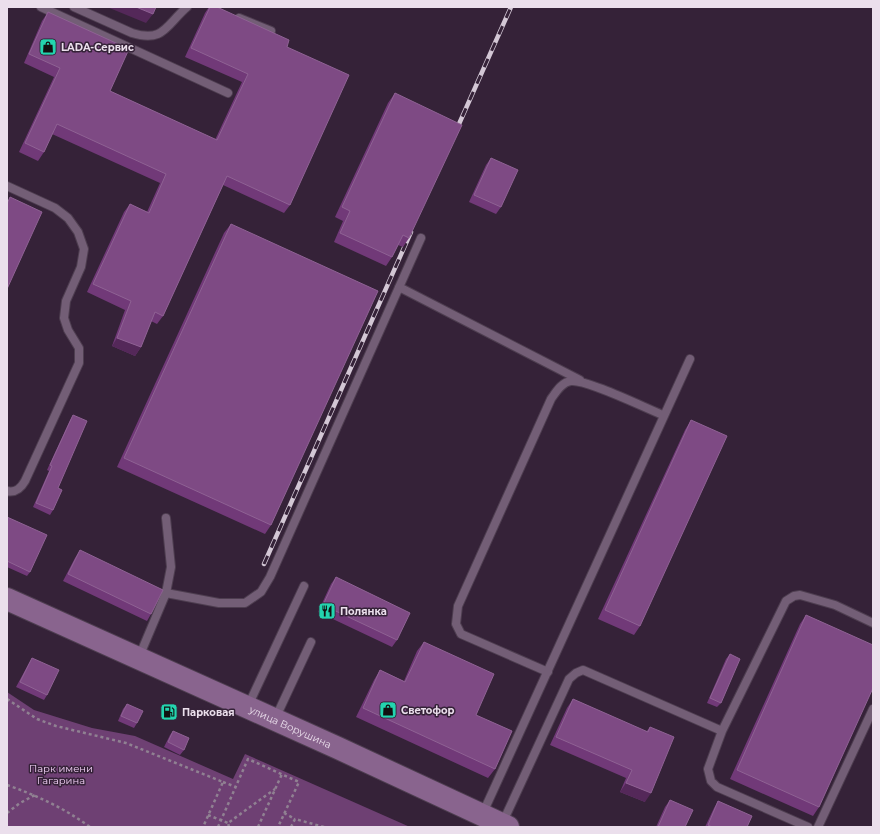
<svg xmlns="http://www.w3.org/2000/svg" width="880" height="834" font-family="Montserrat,sans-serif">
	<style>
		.green { fill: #6e4073 }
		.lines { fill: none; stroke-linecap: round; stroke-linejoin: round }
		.lane-casing { stroke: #4e3e50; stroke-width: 10 }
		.secondary-casing { stroke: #4e3e50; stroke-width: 24 }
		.path { stroke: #908192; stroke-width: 2.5; stroke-dasharray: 3 3; stroke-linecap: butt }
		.lane { stroke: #735e76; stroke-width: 8 }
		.secondary { stroke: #89648e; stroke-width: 22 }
		.rail-casing { stroke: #d3c7d5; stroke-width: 4.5 }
		.rail { stroke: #352238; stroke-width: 3; stroke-dasharray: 9; stroke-linecap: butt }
		.wall { fill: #713978 }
		.shaded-wall { fill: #542859 }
		.building { fill: #7e4a84; stroke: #8f6294 }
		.labels { text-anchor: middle; stroke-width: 3; stroke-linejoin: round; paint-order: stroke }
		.poi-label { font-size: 10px; font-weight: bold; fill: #ebdfec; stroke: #352238; text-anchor: start }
		.street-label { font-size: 10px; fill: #ebdfec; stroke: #352238 }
		.park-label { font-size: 10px; fill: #f5d3f9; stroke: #352238 }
	</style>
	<rect width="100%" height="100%" fill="#352238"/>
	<path class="green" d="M 7,692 L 34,710 L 92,728 L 135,736 L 233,779 L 245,754 L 410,827 L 7,827 Z"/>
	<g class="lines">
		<g class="lane-casing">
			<path id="lane" d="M 41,7 L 228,93
				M 74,7 L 132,33 C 164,43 166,25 187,7
				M 239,18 L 271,31
				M 7,186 L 55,208 L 68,218 L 78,232 L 84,249 L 81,267 L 66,301 L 64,318 L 68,330 L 79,348 L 79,363 L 25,481 C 21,488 16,493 7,491
				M 399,287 L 580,380
				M 166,593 L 219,603 L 245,603 L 261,592 L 270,577 L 421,238
				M 139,657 L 166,593 L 171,567 L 166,518
				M 548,672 L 461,634 L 456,624 L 458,606 L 551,399 C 556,392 562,382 571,381 C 587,379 645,408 663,415
				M 248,706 L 304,586
				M 275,719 L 311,642
				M 482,815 L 690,359
				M 502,824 L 569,679 L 576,673 L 583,670 L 722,731
				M 808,827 L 717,787 L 711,781 L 708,769 L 722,731 L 786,601 L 794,596 L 800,595 L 835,605 L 873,623
				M 818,827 L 873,709"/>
		</g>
		<g class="secondary-casing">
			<g id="secondary">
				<path id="s1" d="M 7,599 L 338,748 L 508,827"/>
			</g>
		</g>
		<path class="path" d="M 7,699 L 37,719 L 56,726 L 126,743 L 223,782 L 203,827
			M 223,782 L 236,787
			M 7,785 C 38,796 64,808 90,827
			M 7,813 L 20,803 L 35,795
			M 284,813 L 295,819
			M 208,815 L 228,823
			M 218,827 L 248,759 L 299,782 L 278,827
			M 229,827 L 228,823 L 275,789
			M 258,827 L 282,774
			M 291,827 L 295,819 L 324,827"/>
		<use href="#lane" class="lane"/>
		<use href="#secondary" class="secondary"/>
		<g class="rail-casing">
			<path id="rail" d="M 455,133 L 511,7
				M 264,564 L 411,232"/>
		</g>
		<use href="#rail" class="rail"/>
	</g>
	<path class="wall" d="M 209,7 L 217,7 L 287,47 L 290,205 L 284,213 L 223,185 L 163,316 L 157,324 L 151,321 L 141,347 L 135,356 L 112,346 L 125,310 L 87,292 L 124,212 L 130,204 L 147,212 L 160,183 L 52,134 L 44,152 L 38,161 L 19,152 L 54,77 L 24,63 L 42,21 L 48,12 L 110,91 L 215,140 L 242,82 L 185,57 L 205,13 Z
		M 395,93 L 409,238 L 403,247 L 398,245 L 392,257 L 386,266 L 334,242 L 343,221 L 335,217 L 388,103 Z
		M 491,158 L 501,207 L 496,214 L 469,202 L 486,165 Z
		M 231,224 L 271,525 L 265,534 L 117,467 L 224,233 Z
		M 73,415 L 53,510 L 50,515 L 33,507 L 49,471 L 47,470 L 70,420 Z
		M 691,420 L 640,626 L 634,635 L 598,619 L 685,430 Z
		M 7,517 L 30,572 L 27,576 L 7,567 Z
		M 80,550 L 151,614 L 147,621 L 63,581 L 75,558 Z
		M 336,577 L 397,640 L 392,647 L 318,612 L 331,584 Z
		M 806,615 L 819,807 L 813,816 L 730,779 L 800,624 Z
		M 424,642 L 476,715 L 495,769 L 488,778 L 356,717 L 374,680 L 380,670 L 404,681 L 417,651 Z
		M 730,654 L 721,703 L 717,707 L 707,703 L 726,659 Z
		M 32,658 L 47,695 L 44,700 L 16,687 L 29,663 Z
		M 573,699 L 646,732 L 650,727 L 645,802 L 620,792 L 626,778 L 550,745 L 567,708 Z
		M 127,704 L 137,723 L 134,728 L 118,721 L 123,709 Z
		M 173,731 L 184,750 L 180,755 L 164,747 L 170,735 Z
		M 670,800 L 685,827 L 656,827 L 665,807 Z
		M 718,801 L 747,827 L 705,827 L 714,808 Z"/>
	<path class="shaded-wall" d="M 107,7 L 136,7 L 153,14 L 146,23 Z
		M 117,338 L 141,347 L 135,356 L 112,346 Z
		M 626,783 L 651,793 L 645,802 L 620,792 Z"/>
	<path class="building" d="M 136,7 L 156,7 L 153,14 Z
		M 210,7 L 217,7 L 289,40 L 287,47 L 349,75 L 290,205 L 227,176 L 163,316 L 155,312 L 141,347 L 117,338 L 131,301 L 93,284 L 130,204 L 149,213 L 166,174 L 57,124 L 44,152 L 25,143 L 60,68 L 29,54 L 48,12 L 129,49 L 110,91 L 217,140 L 248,74 L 191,48 Z
		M 395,93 L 462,125 L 409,238 L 403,235 L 392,257 L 340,233 L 350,211 L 342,207 Z
		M 491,158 L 518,170 L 501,207 L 474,195 Z
		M 10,197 L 42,212 L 7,289 L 7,204 Z
		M 231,224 L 378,291 L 271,525 L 124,458 Z
		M 73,415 L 87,421 L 58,488 L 62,490 L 53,510 L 36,503 L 52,466 L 50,465 Z
		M 691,420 L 727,436 L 640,626 L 605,610 Z
		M 7,517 L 47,535 L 30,572 L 7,561 Z
		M 80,550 L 163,590 L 151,614 L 68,574 Z
		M 336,577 L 410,613 L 397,640 L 323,605 Z
		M 806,615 L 873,645 L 873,688 L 819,807 L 737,770 Z
		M 424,642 L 494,674 L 476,715 L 512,731 L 495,769 L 363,708 L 380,670 L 405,682 Z
		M 730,654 L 740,659 L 721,703 L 710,698 Z
		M 32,658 L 59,670 L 47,695 L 20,682 Z
		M 573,699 L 648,732 L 650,727 L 674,737 L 651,793 L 626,783 L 632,770 L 556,737 Z
		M 127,704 L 143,711 L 137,723 L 121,716 Z
		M 173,731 L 189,738 L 184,750 L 168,742 Z
		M 670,800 L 693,810 L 685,827 L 658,827 Z
		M 718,801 L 752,816 L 747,827 L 712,827 L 708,825 Z"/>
	<defs>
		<g id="shop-square" transform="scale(0.9)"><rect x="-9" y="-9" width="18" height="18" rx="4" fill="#23d5af" stroke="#352238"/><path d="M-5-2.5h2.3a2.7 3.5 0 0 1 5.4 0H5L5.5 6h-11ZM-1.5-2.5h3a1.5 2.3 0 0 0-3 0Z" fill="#111"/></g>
		<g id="restaurant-square" transform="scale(0.9)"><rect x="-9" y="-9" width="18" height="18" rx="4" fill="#23d5af" stroke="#352238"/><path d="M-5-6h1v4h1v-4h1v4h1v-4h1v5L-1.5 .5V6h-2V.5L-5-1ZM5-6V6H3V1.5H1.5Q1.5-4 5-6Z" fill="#111"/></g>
		<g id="fuel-square" transform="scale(0.9)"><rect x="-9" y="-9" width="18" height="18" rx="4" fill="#23d5af" stroke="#352238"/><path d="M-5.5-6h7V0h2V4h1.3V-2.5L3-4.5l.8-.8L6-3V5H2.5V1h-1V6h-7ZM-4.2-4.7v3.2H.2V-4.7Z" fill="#111"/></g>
	</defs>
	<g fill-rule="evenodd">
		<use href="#shop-square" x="48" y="47"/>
		<use href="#restaurant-square" x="327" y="611"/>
		<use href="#shop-square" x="388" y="710"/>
		<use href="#fuel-square" x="169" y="712"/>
	</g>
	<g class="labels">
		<g class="poi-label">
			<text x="61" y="51">LADA-Сервис</text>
			<text x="340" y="615">Полянка</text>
			<text x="401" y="714">Светофор</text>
			<text x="182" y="716">Парковая</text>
		</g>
		<g class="street-label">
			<text dy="4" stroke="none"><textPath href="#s1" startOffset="311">улица Ворушина</textPath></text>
		</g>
		<g class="park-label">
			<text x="61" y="772">Парк имени<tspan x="61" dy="12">Гагарина</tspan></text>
		</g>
	</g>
	<rect width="880" height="834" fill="none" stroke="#ebdfec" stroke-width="16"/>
</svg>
